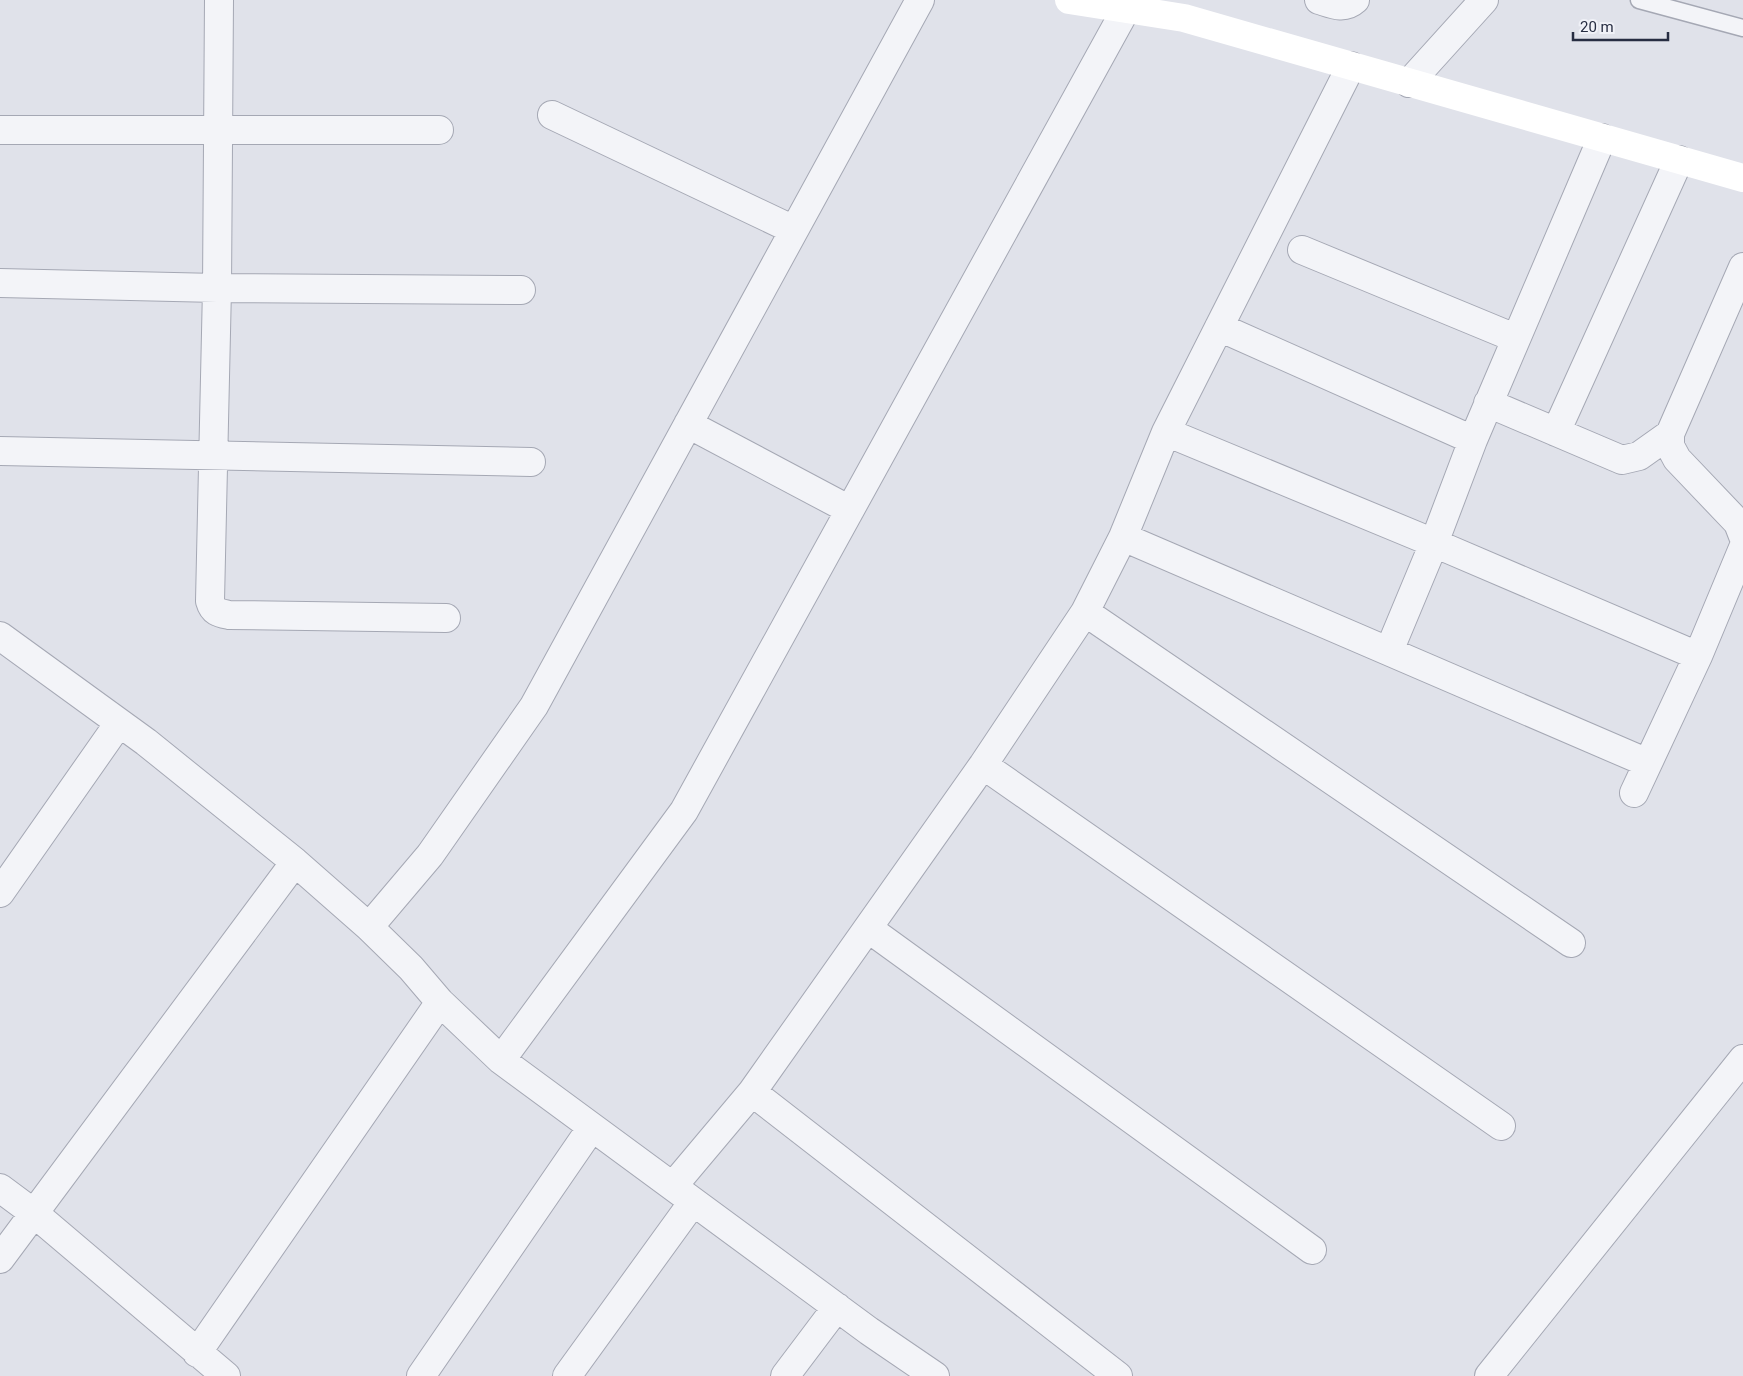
<svg xmlns="http://www.w3.org/2000/svg" width="1743" height="1376" font-family="Roboto,sans-serif">
	<style>
		.lines { fill: none; stroke-linecap: round; stroke-linejoin: round }
		.lane-casing { stroke: #a5a8b4; stroke-width: 19 }
		.street-casing { stroke: #a5a8b4; stroke-width: 30 }
		.lane { stroke: #f3f4f8; stroke-width: 16 }
		.street { stroke: #f3f4f8; stroke-width: 28 }
		.secondary { stroke: #fff; stroke-width: 28 }
	</style>
	<rect width="100%" height="100%" fill="#e0e2ea"/>
	<g class="lines">
		<g class="lane-casing">
			<path id="lane" d="M 1639,0 L 1743,28"/>
		</g>
		<g class="street-casing">
			<path id="street" d="M 219,0 L 217,288 L 210,601 C 213,612 219,613 229,615 L 446,618
				M 1319,0 C 1332,4 1344,10 1355,0
				M 1409,83 L 1484,0
				M 552,115 L 794,230
				M 0,130 L 439,130
				M 1302,250 L 1515,338
				M 1743,267 L 1670,434 L 1670,446 L 1677,459 L 1738,523 L 1743,536
				M 0,283 L 217,288 L 521,290
				M 1219,327 L 1473,440
				M 1488,403 L 1622,460 L 1639,456 L 1670,434
				M 688,424 L 850,510
				M 1166,432 L 1434,543 L 1698,656
				M 1556,432 L 1679,160
				M 0,451 L 531,462
				M 1123,537 L 1648,763
				M 1085,612 L 1571,943
				M 0,636 L 146,742 L 295,862 L 369,927 L 411,968 L 440,1002 L 501,1060 L 869,1331 L 935,1376
				M 1389,651 L 1434,543 L 1473,440 L 1602,138
				M 983,765 L 1501,1126
				M 1634,793 L 1698,656 L 1743,548
				M 0,893 L 119,723
				M 369,927 L 430,855 L 534,706 L 920,0
				M 869,929 L 1312,1250
				M 501,1060 L 684,811 L 1126,9
				M 752,1092 L 1118,1376
				M 673,1186 L 752,1092 L 983,765 L 1085,612 L 1123,537 L 1166,432 L 1351,66
				M 0,1188 L 35,1214 L 226,1376
				M 0,1259 L 295,862
				M 197,1353 L 440,1002
				M 421,1376 L 592,1127
				M 567,1376 L 693,1202
				M 785,1376 L 837,1307
				M 1489,1376 L 1743,1059"/>
		</g>
		<use href="#lane" class="lane"/>
		<use href="#street" class="street"/>
		<path class="secondary" d="M 1069,0 L 1184,18 L 1743,178"/>
	</g>
	<path d="M1573 32v8h95v-8" fill="none" stroke="#272d42" stroke-width="2.5"/>
	<text x="1580" y="32" font-size="15" fill="#272d42" stroke="#f0f1f7" stroke-width="4" paint-order="stroke">20 m</text>
</svg>
